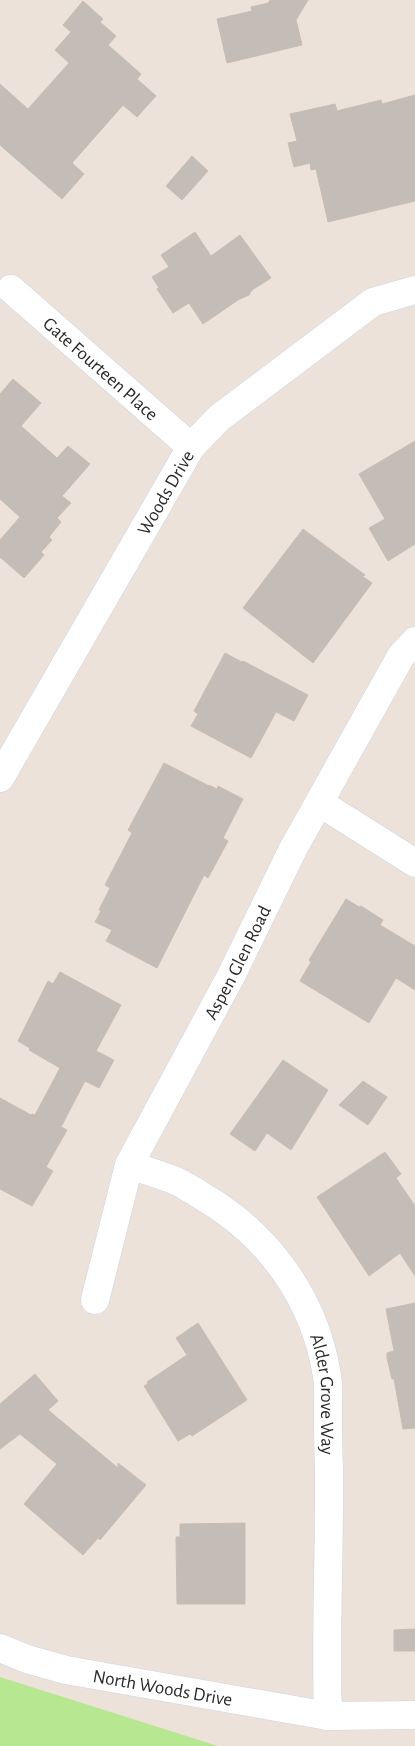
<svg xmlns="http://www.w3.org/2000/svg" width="415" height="1746" font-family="'Alegreya Sans',sans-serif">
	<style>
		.green { fill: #b8e791 }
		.building { fill: #c4bcb6; stroke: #c7beb3 }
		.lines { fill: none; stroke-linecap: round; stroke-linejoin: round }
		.street-casing { stroke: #ced4e3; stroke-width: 29 }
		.secondary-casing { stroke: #ced4e3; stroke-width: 29 }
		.street { stroke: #fff; stroke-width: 28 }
		.secondary { stroke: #fff; stroke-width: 28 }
		.labels { text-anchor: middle; stroke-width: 5; stroke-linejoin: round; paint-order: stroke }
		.street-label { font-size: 19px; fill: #292929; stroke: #fff }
	</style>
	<rect width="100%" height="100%" fill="#ece2d9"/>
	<path class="green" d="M 0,1677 L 218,1746 L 0,1746 Z"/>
	<path class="building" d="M 270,0 L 308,0 L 296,20 L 302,45 L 227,63 L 217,19 L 252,11 L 251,7 L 268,3 Z
		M 83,1 L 103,19 L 100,22 L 116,36 L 108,45 L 141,74 L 137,79 L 156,96 L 137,117 L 123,105 L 72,163 L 84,174 L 62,199 L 0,145 L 0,84 L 28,109 L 69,63 L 55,50 L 71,32 L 63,25 Z
		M 415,95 L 415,201 L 328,222 L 316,169 L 311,170 L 310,163 L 294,167 L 288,143 L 297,141 L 290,114 L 335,104 L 337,111 L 381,100 L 382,104 Z
		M 192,156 L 208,171 L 182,200 L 166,186 Z
		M 195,232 L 211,256 L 240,235 L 271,278 L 252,290 L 249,295 L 238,300 L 203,324 L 189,303 L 173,313 L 157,289 L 159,288 L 152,277 L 169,267 L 161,255 Z
		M 13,379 L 41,403 L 21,426 L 57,458 L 68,446 L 90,464 L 62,496 L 71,503 L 57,518 L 61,522 L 49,537 L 52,540 L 41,552 L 44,555 L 24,578 L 0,557 L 0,540 L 20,517 L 0,499 L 0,394 Z
		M 415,441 L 415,544 L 388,561 L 369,528 L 385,519 L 359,474 Z
		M 303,529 L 365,575 L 362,576 L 372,583 L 313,663 L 243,608 Z
		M 225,653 L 242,662 L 243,661 L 308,695 L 294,721 L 276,712 L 251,758 L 191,726 L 198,714 L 194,711 Z
		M 164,763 L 209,786 L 209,785 L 217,789 L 218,786 L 243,799 L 223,838 L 228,841 L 208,878 L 204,875 L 157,968 L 106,941 L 112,930 L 95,922 L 101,911 L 99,910 L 110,888 L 105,885 L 132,833 L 128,830 Z
		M 346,899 L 359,907 L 361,906 L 383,920 L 380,925 L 415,946 L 415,990 L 396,978 L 369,1023 L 300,981 L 311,962 L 309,960 Z
		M 60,972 L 121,1005 L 96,1051 L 114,1060 L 99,1088 L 85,1081 L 61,1127 L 67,1130 L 46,1167 L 53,1171 L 32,1206 L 0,1189 L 0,1098 L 31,1115 L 32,1114 L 35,1115 L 60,1068 L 29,1050 L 30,1048 L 18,1041 L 48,981 L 53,984 Z
		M 283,1060 L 328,1090 L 291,1150 L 267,1133 L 255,1151 L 230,1134 Z
		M 363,1081 L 387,1097 L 368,1125 L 339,1105 Z
		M 385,1152 L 401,1174 L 396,1178 L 415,1206 L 415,1276 L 400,1253 L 369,1276 L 317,1197 Z
		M 415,1303 L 415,1428 L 403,1429 L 394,1379 L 392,1379 L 387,1358 L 387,1353 L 394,1351 L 386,1309 Z
		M 198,1323 L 247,1400 L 192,1436 L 190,1434 L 178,1441 L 144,1386 L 148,1384 L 147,1382 L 187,1355 L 176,1338 Z
		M 35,1374 L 58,1401 L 48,1410 L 118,1468 L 118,1463 L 146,1485 L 100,1540 L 98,1538 L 83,1555 L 24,1504 L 57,1464 L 20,1434 L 0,1449 L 0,1404 Z
		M 245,1523 L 245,1604 L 177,1604 L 176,1540 L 176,1537 L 180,1537 L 180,1524 Z
		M 415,1629 L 415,1651 L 394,1651 L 394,1630 Z"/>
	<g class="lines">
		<g class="street-casing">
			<g id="street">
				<path id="s1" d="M 11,289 L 191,447"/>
				<path d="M 320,803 L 415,863"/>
				<path id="s2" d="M 129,1165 C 145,1170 161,1175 176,1181 C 185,1185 193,1191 202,1196 C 269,1235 315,1299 327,1376 C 329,1386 328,1396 328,1406 C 328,1426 328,1447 329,1467 C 330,1550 325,1633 328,1716 L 415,1715"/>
				<path id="s3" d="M 95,1300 L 129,1165 L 231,976 L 293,849 L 401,656 L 415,641"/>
			</g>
		</g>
		<g class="secondary-casing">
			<g id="secondary">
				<path id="s4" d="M 0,778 L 191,447 L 219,418 L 373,302 L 415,290"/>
				<path id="s5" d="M 0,1648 L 27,1659 L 66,1670 L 328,1716"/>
			</g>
		</g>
		<use href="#street" class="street"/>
		<use href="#secondary" class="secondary"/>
	</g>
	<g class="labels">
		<g class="street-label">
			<text dy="7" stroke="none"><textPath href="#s1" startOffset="120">Gate Fourteen Place</textPath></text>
			<text dy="7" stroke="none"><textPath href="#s4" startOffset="330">Woods Drive</textPath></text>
			<text dy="7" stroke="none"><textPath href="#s3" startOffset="369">Aspen Glen Road</textPath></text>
			<text dy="7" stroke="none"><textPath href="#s2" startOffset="324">Alder Grove Way</textPath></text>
			<text dy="7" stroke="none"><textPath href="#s5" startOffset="168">North Woods Drive</textPath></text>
		</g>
	</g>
</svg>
